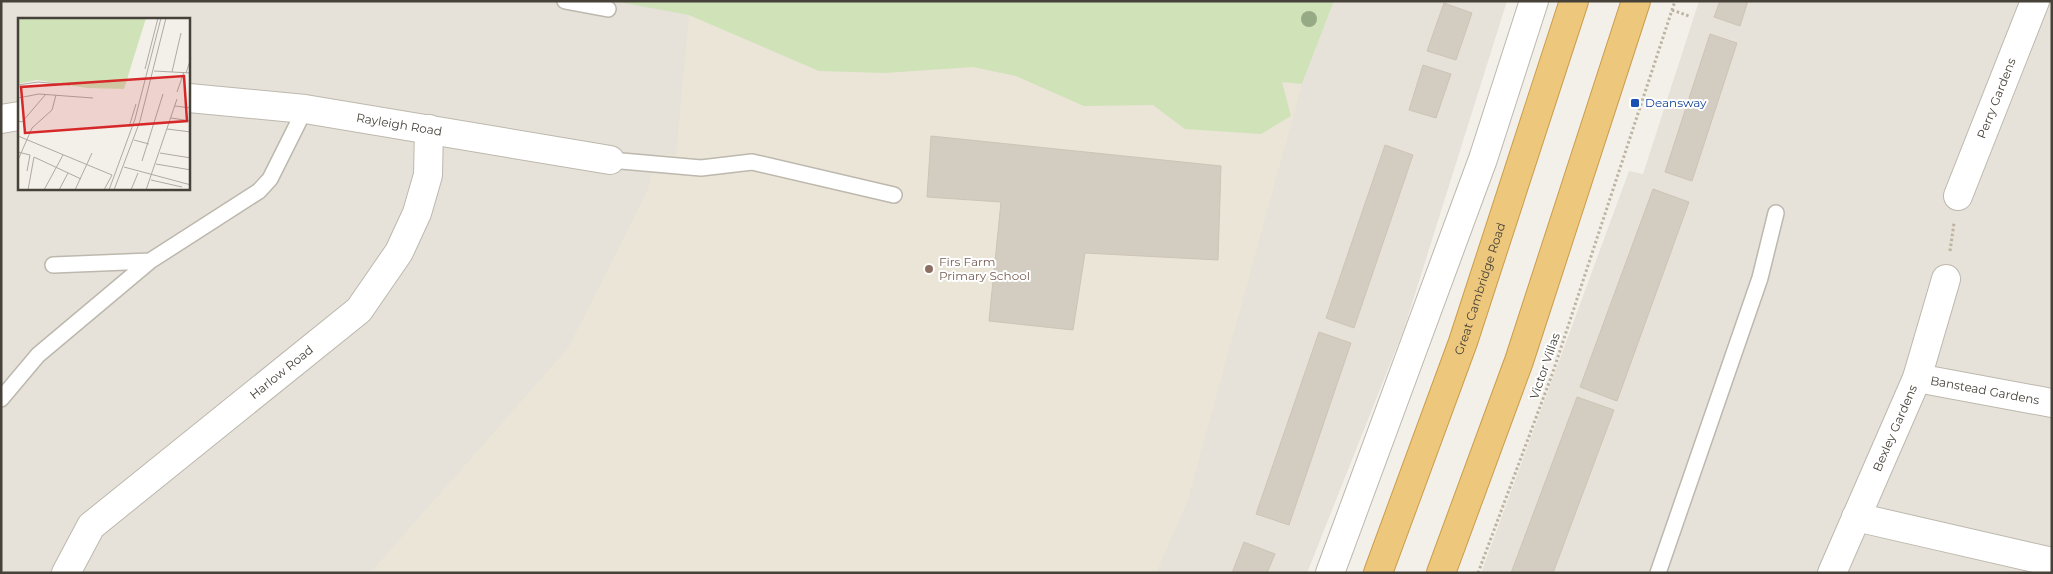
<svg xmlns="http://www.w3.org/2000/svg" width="2053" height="574" font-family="Montserrat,sans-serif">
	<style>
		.residential { fill: #e6e2d9; fill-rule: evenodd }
		.education { fill: #eae5d6 }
		.green { fill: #cfe2b8 }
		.building { fill: #d3ccc1; stroke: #cdc4b5 }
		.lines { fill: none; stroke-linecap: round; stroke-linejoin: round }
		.lane-casing { stroke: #bdb8ad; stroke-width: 18 }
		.street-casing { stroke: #bdb8ad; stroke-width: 30 }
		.highway-casing { stroke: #cb9d4c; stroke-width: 30 }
		.path { stroke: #bdb3a0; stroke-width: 3; stroke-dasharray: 2.5 2.5; stroke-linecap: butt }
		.lane { stroke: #fff; stroke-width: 15 }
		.street { stroke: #fff; stroke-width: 28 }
		.highway { stroke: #edc77b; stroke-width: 28 }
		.tree { fill: #96aa85 }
		.transit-dot { fill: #1a4fb4; stroke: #fff; stroke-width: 2 }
		.education-dot { fill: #8d6e63; stroke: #fff; stroke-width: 2 }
		.labels { text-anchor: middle; stroke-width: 4; stroke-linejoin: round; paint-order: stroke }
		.street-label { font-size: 12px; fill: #464139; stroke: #fff }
		.transit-label { font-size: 12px; fill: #164399; stroke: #fff; text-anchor: start }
		.education-label { font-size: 12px; fill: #785e54; stroke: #fff; text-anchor: start }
		.inset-road { fill: none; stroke: #aeaaa3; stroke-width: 1 }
		.view { fill: #d62828; fill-opacity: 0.15; stroke: #d62828; stroke-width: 2.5 }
		.inset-edge { fill: none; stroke: #464139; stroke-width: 2.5 }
	</style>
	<rect width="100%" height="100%" fill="#f3f0ea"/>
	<path class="residential" d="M 1,1 L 613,1 L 1302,84 L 1334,1 L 1507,1 L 1404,329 L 1307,573 L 1,573 ZM 19,19 L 189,19 L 189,189 L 19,189 Z
		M 1699,1 L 2052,1 L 2052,573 L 1481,573 L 1629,171 L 1643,174 Z"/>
	<path class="education" d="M 689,15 L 1302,84 L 1187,503 L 1156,573 L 370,573 L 568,348 L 648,190 L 656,154 L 676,155 Z"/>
	<path class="green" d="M 613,1 L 1334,1 L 1302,84 L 1282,82 L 1291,116 L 1261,134 L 1185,129 L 1153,105 L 1084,106 L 1016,76 L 973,67 L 884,73 L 819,71 L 689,15 Z"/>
	<path class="building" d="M 1720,1 L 1748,1 L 1740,26 L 1714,17 Z
		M 1444,3 L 1472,13 L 1456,60 L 1427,51 Z
		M 1710,34 L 1737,43 L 1692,181 L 1665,172 Z
		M 1423,65 L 1451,74 L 1436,118 L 1409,110 Z
		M 931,136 L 1221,166 L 1218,260 L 1085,253 L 1073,330 L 989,321 L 1001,202 L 927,197 Z
		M 1385,145 L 1413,155 L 1354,328 L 1326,318 Z
		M 1653,189 L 1689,202 L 1617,401 L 1580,387 Z
		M 1319,332 L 1351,343 L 1289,525 L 1256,514 Z
		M 1577,397 L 1614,410 L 1553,573 L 1511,573 Z
		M 1244,542 L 1275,554 L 1267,573 L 1232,573 Z"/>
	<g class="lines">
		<g class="lane-casing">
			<path id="lane" d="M 565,1 L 608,9
				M 610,160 L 701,168 L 752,162 L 894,195
				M 53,265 L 150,261
				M 1,399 L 38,355 L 150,261 L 259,191 L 270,179 L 305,109
				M 1658,573 L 1760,278 L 1776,213"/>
		</g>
		<g class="street-casing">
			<g id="street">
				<path id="s1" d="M 189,98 L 305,109 L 610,160"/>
				<path d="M 1,119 L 19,116"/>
				<path id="s2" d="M 1958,196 L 2035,1"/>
				<path id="s3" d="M 1917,378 L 2052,403"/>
				<path d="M 1856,517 L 2052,562"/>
				<path id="s4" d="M 66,573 L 91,526 L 359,310 L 399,252 L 417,213 L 428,175 L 429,129"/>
				<path d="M 1330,573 L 1483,159 L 1534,1"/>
				<path id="s5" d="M 1832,573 L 1917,378 L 1946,279"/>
			</g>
		</g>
		<g class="highway-casing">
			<g id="highway">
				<path id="s6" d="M 1378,573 L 1463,342 L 1574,1"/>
				<path d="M 1441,573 L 1519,361 L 1636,1"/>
			</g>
		</g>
		<path class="path" d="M 1672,10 L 1689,16
			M 1950,251 L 1954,223
			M 1478,573 L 1553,372 L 1675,1"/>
		<use href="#lane" class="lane"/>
		<use href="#street" class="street"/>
		<use href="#highway" class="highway"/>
	</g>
	<circle class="tree" cx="1309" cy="19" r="8"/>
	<rect class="transit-dot" x="1630" y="98" width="10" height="10" rx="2.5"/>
	<circle class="education-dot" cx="929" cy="269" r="5"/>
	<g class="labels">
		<g class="street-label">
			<text dy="4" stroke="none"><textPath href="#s2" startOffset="105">Perry Gardens</textPath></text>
			<text dy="4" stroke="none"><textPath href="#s1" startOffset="212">Rayleigh Road</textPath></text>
			<text dy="4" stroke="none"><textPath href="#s6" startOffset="302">Great Cambridge Road</textPath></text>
			<text transform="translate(1545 366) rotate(-71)" y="4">Victor Villas</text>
			<text dy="4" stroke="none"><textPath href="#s4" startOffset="298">Harlow Road</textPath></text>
			<text dy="4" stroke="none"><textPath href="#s3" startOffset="69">Banstead Gardens</textPath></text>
			<text dy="4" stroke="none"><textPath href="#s5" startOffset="158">Bexley Gardens</textPath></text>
		</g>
		<g class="transit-label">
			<text x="1645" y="107">Deansway</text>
		</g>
		<g class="education-label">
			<text x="939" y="266">Firs Farm<tspan x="939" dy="14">Primary School</tspan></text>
		</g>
	</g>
	<g transform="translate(18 18)">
		<rect width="172" height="172" fill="#f3f0ea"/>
		<path d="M 0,0 L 128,0 L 106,71 L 69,70 L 19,62 L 0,66 Z" fill="#cfe2b8"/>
		<path class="inset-road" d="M 127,51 L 140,0M 136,53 L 173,55M 154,54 L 163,15M 168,55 L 173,40M 0,67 L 20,64 L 52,67M 159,74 L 166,54M 0,80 L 21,76 L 75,80M 157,88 L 173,90M 153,100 L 173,103M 0,103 L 4,104 L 28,76M 111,109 L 118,86M 149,111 L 173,114M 0,118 L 94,157M 116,122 L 131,126M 0,134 L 12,137 L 9,153M 142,135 L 173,140M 0,142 L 14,110 L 34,92 L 38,77M 124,143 L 145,76M 138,146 L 173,152M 106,149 L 173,167M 133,162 L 164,169M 10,172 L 16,139 L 63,161M 26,172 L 45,137M 41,172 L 50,155M 57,172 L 74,135M 86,172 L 94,157M 91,172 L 117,101 L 143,0M 96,172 L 122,103 L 148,0M 113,172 L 120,155M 128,172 L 159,81"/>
		<path class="view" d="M 166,58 L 169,103 L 7,115 L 3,69 Z"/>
		<rect width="172" height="172" class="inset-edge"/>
	</g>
	<rect width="2053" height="574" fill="none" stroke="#464139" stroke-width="5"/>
</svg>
